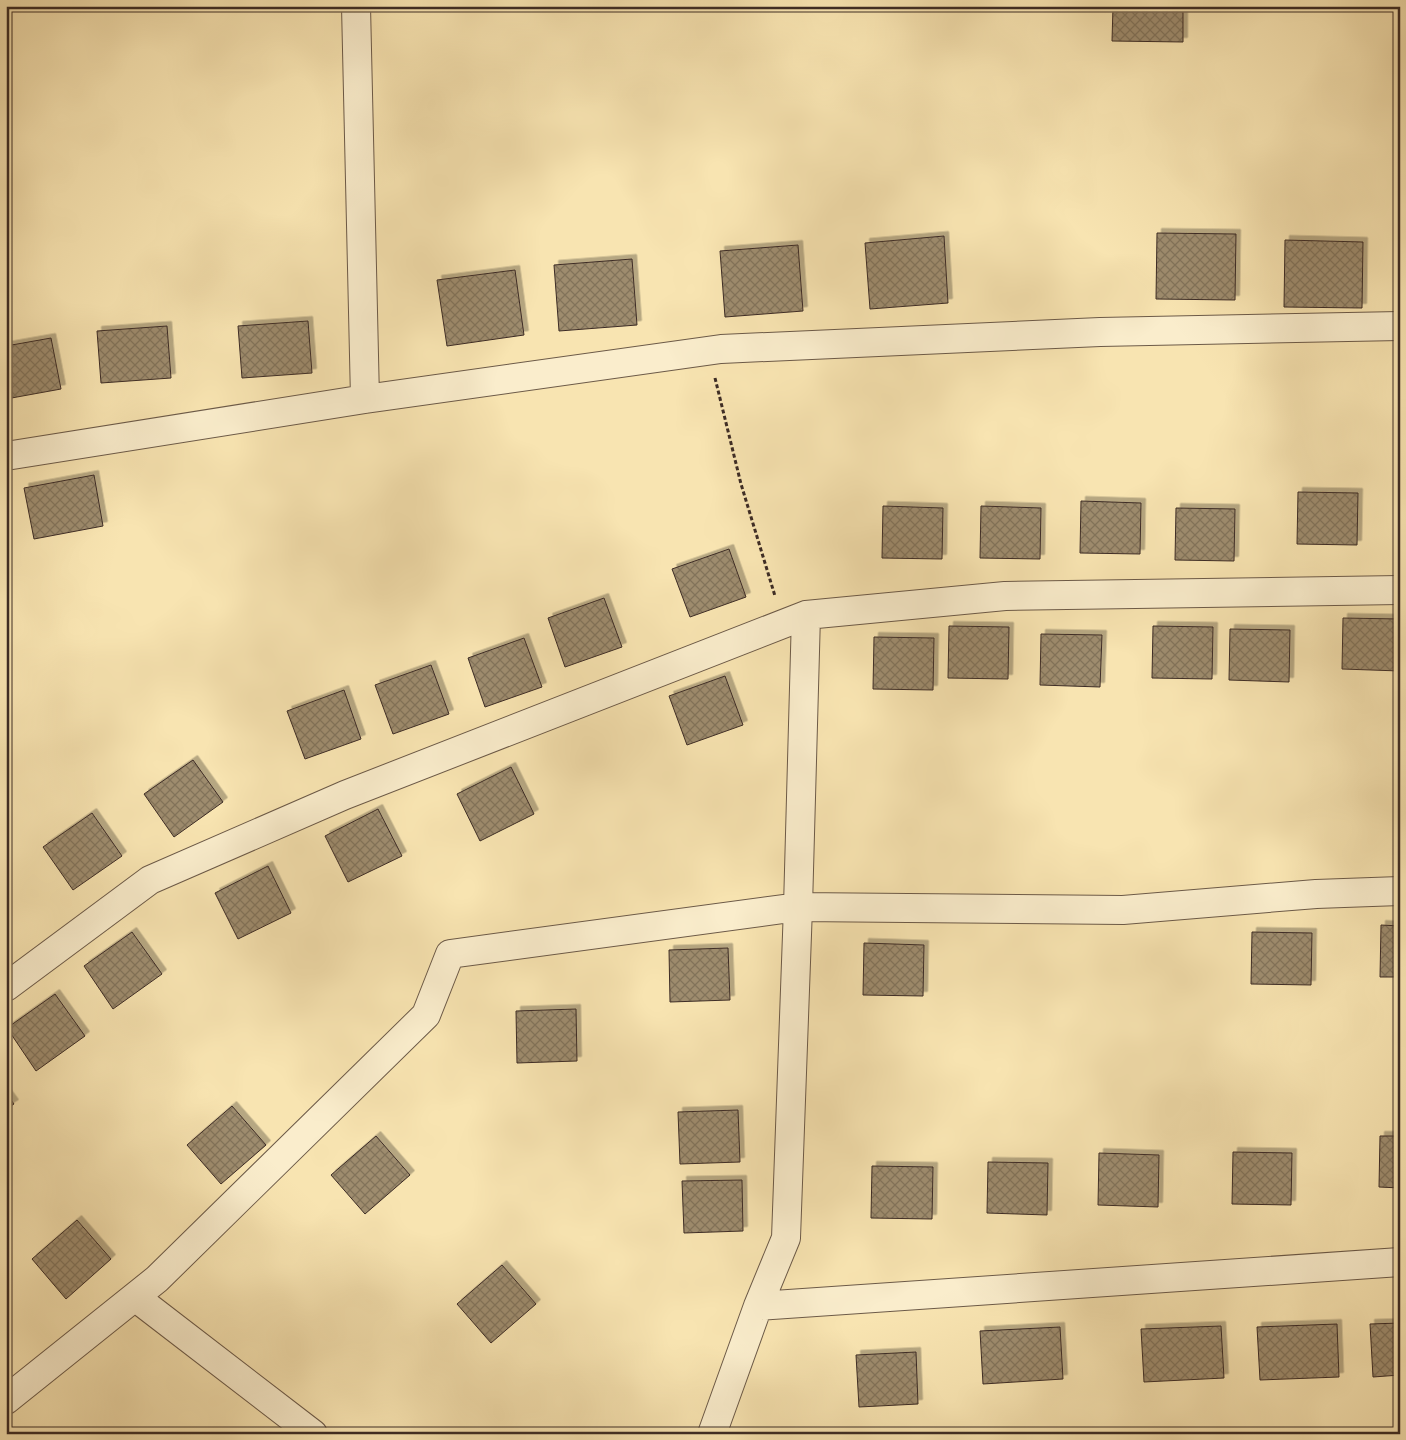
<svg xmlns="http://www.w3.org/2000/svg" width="1406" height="1440" font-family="Vollkorn,serif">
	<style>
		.building { fill: url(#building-cross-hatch); stroke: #3d2c25; filter: url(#shadow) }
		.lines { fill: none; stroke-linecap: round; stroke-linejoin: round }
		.minor-casing { stroke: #6c5a48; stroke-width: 30 }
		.path { stroke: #3d2c25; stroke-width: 3; stroke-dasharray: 4 2.5; stroke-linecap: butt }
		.minor { stroke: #faedcc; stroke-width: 28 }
	</style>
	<defs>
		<pattern id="building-cross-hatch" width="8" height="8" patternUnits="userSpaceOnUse" patternTransform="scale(1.25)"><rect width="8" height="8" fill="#9e8c6e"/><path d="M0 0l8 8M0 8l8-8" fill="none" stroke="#82735a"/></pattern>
		<filter id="shadow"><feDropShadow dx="4.5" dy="-4.5" stdDeviation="0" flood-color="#0004"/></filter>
	</defs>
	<rect width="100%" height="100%" fill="#f8e4b1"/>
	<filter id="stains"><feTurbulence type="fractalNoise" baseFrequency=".004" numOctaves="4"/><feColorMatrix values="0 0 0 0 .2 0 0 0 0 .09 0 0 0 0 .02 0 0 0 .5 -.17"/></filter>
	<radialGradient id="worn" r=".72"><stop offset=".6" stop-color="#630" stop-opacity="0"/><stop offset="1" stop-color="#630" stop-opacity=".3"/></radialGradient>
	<path class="building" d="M 1113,6 L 1183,6 L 1183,42 L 1112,41 Z
		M 1157,233 L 1236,234 L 1235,300 L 1156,299 Z
		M 944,236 L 948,303 L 870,309 L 865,243 Z
		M 1285,240 L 1363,242 L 1362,308 L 1284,307 Z
		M 798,245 L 803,311 L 725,317 L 720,251 Z
		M 632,259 L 637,325 L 559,331 L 554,265 Z
		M 515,270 L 524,335 L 447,346 L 437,280 Z
		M 308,321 L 312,373 L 242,378 L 238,326 Z
		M 167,326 L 171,378 L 101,383 L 97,331 Z
		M 51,338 L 61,389 L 6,399 L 6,346 Z
		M 94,475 L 103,526 L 34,539 L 24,488 Z
		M 1298,492 L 1358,493 L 1357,545 L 1297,544 Z
		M 1081,501 L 1141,503 L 1140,554 L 1080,553 Z
		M 883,506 L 943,508 L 942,559 L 882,558 Z
		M 981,506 L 1041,508 L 1040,559 L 980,558 Z
		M 1176,508 L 1235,509 L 1234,561 L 1175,560 Z
		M 729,549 L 746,597 L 690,617 L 672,569 Z
		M 604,598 L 622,647 L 565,667 L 548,618 Z
		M 1343,618 L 1400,619 L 1400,671 L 1342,669 Z
		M 949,626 L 1009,627 L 1008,679 L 948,678 Z
		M 1153,626 L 1213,627 L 1212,679 L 1152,678 Z
		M 1230,629 L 1290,630 L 1289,682 L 1229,680 Z
		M 1041,634 L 1102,635 L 1100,687 L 1040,685 Z
		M 874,637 L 934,638 L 933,690 L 873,689 Z
		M 524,638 L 542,687 L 485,707 L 468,658 Z
		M 431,665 L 449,714 L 393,734 L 375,685 Z
		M 725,676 L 743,725 L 687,745 L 669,696 Z
		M 344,690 L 361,739 L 305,759 L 287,711 Z
		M 193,760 L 223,802 L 174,837 L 144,794 Z
		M 511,767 L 534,814 L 480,841 L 457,794 Z
		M 378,809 L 402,856 L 348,882 L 325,836 Z
		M 92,813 L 122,856 L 73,890 L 43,847 Z
		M 268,866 L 291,913 L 238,939 L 215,893 Z
		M 1381,925 L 1400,926 L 1400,977 L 1380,977 Z
		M 132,932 L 162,974 L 113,1009 L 84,966 Z
		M 1252,932 L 1312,933 L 1311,985 L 1251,984 Z
		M 864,943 L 924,945 L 923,996 L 863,995 Z
		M 728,948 L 730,1000 L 670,1002 L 669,950 Z
		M 55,994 L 85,1036 L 36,1071 L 7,1028 Z
		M 576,1009 L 577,1061 L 517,1063 L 516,1011 Z
		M 6,1093 L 14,1104 L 6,1109 Z
		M 232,1106 L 266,1145 L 221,1184 L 187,1145 Z
		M 738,1110 L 740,1162 L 680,1164 L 678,1112 Z
		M 376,1136 L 410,1175 L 365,1214 L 331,1175 Z
		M 1380,1136 L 1400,1136 L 1400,1188 L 1379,1187 Z
		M 1233,1152 L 1292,1153 L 1291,1205 L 1232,1204 Z
		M 1099,1153 L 1159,1155 L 1158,1207 L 1098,1205 Z
		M 988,1162 L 1048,1163 L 1047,1215 L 987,1213 Z
		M 872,1166 L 933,1167 L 932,1219 L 871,1218 Z
		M 742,1180 L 743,1231 L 684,1233 L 682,1181 Z
		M 77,1220 L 111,1259 L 66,1299 L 32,1259 Z
		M 502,1265 L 536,1304 L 491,1343 L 457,1304 Z
		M 1400,1323 L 1400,1375 L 1373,1377 L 1370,1324 Z
		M 1337,1324 L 1339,1377 L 1260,1380 L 1257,1327 Z
		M 1221,1326 L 1224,1378 L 1144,1382 L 1141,1329 Z
		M 1060,1327 L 1063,1379 L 983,1384 L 980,1331 Z
		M 916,1352 L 918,1404 L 859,1407 L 856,1355 Z"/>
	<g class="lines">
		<g class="minor-casing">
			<path id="minor" d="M 356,6 L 365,399
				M 6,456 L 365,399 L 721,349 L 1100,332 L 1400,326
				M 6,987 L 150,880 L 345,795 L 806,615 L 1005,596 L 1400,590
				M 135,1297 L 313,1434
				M 758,1306 L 1400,1262
				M 6,1400 L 157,1279 L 426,1015 L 450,954 L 798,907 L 1123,910 L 1316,894 L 1400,891
				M 712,1434 L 758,1306 L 786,1238 L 798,907 L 806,615"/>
		</g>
		<path class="path" d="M 715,378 L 741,484 L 775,596"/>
		<use href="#minor" class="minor"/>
	</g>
	<rect width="1406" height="1440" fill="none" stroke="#f8e4b1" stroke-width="25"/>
	<rect x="8" y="8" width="1391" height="1425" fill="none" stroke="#3d2c25" stroke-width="2.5"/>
	<rect x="12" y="12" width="1381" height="1415" fill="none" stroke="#3d2c25"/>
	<rect width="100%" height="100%" filter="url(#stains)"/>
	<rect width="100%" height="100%" fill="url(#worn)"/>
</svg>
